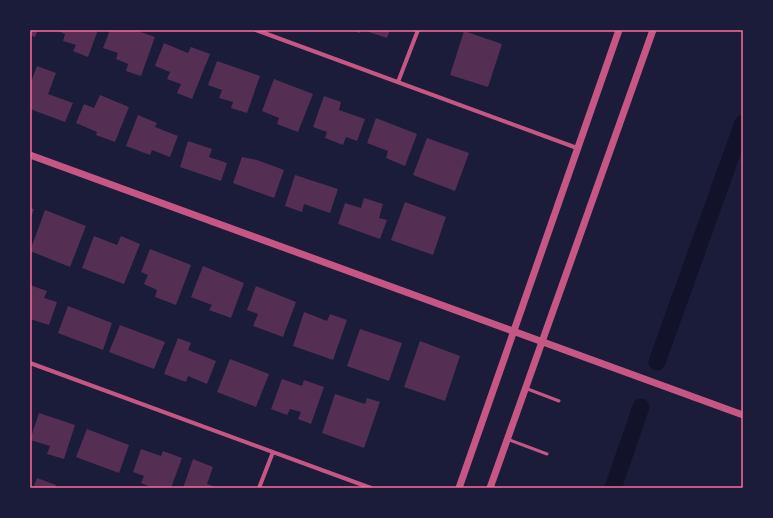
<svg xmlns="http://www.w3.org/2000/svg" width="773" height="518" font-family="Barlow,sans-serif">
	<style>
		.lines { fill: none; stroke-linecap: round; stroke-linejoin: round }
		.canal { stroke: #12122b; stroke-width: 17 }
		.building { fill: #542f53 }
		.service { stroke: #c65784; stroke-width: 3 }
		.minor { stroke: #c65784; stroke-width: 4 }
		.tertiary { stroke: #c65784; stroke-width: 7 }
		.neatline { fill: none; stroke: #ff6b9d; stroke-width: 1.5 }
	</style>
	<rect width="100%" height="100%" fill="#1b1b3a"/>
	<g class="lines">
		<path class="canal" d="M 657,362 L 743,123
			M 613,488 L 641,407"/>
	</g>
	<path class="building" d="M 30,30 L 38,30 L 35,37 L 30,35 Z
		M 56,30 L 98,30 L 88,57 L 73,51 L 76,45 L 63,41 L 65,34 Z
		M 110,30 L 135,30 L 155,37 L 141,76 L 126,71 L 128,64 L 116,59 L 118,53 L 103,48 Z
		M 351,30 L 361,30 L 360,33 Z
		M 363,30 L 390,30 L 387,38 Z
		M 464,31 L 502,44 L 488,87 L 450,75 Z
		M 164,43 L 188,53 L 191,47 L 210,54 L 192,99 L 177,93 L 181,84 L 167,79 L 170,72 L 155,66 Z
		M 217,61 L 260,76 L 247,113 L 231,108 L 233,102 L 219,98 L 222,90 L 208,85 Z
		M 37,66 L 56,73 L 48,94 L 73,103 L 65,122 L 30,109 L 30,85 Z
		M 274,79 L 313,94 L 298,132 L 277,124 L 279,118 L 262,111 Z
		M 100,95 L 129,107 L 115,142 L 96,135 L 97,132 L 76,123 L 84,104 L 94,108 Z
		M 324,96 L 341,102 L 339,110 L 365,119 L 357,141 L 346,137 L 343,145 L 325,138 L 327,132 L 313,127 Z
		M 138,115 L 157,123 L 155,127 L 178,136 L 170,157 L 152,150 L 150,155 L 126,146 Z
		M 376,118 L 417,134 L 405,166 L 386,158 L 388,151 L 367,143 Z
		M 427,138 L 469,153 L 455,191 L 413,175 Z
		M 188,141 L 212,149 L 209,157 L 227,163 L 221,181 L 180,167 Z
		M 242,157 L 257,160 L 284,170 L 274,198 L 233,183 Z
		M 295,175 L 338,189 L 330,213 L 304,204 L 302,212 L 285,206 Z
		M 364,198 L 383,204 L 379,218 L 387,220 L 380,239 L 338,224 L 345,203 L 361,208 Z
		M 405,202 L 446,217 L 433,255 L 391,240 Z
		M 30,208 L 34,209 L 30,220 Z
		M 45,210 L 86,226 L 70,267 L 30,251 Z
		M 94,236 L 117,245 L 121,236 L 140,244 L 124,284 L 82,268 Z
		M 150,249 L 191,265 L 176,305 L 155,297 L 157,290 L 144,284 L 148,275 L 141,272 Z
		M 203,266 L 244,283 L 231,318 L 209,310 L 212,305 L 191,297 Z
		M 30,285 L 47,291 L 44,298 L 57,302 L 49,325 L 30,319 Z
		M 256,286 L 296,302 L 283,337 L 253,326 L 258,314 L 247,310 Z
		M 68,306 L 112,323 L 103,350 L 58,333 Z
		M 304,312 L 327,321 L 330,314 L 347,320 L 333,360 L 293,346 Z
		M 120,325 L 165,342 L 154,369 L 109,352 Z
		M 360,329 L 402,343 L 389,381 L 347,366 Z
		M 178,338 L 191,343 L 188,350 L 216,361 L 207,384 L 188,376 L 186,382 L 164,374 Z
		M 420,341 L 460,356 L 445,401 L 404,387 Z
		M 230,359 L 269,374 L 256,407 L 217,392 Z
		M 282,379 L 302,386 L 304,380 L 324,387 L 311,424 L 298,419 L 301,412 L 290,409 L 287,415 L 271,409 Z
		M 335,394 L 365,404 L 367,398 L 380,402 L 364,448 L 322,433 Z
		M 39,413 L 75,425 L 64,459 L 47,454 L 50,446 L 30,440 Z
		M 87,429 L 129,445 L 119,473 L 76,457 Z
		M 141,449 L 161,456 L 163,451 L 182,458 L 171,488 L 153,488 L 141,483 L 144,476 L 133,472 Z
		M 193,459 L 213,467 L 207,484 L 218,488 L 183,488 Z
		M 37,478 L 56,485 L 55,488 L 33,488 Z"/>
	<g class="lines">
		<path class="service" d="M 525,388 L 559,401
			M 507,439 L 547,454"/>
		<path class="minor" d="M 256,30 L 577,148
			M 398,82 L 418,30
			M 30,363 L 371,488
			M 259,488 L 273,452"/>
		<path class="tertiary" d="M 30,155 L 743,415
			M 459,488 L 619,30
			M 490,488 L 653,30"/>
	</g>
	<rect width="773" height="518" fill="none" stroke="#1b1b3a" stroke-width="62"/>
	<rect x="31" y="31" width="711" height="456" class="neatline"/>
</svg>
